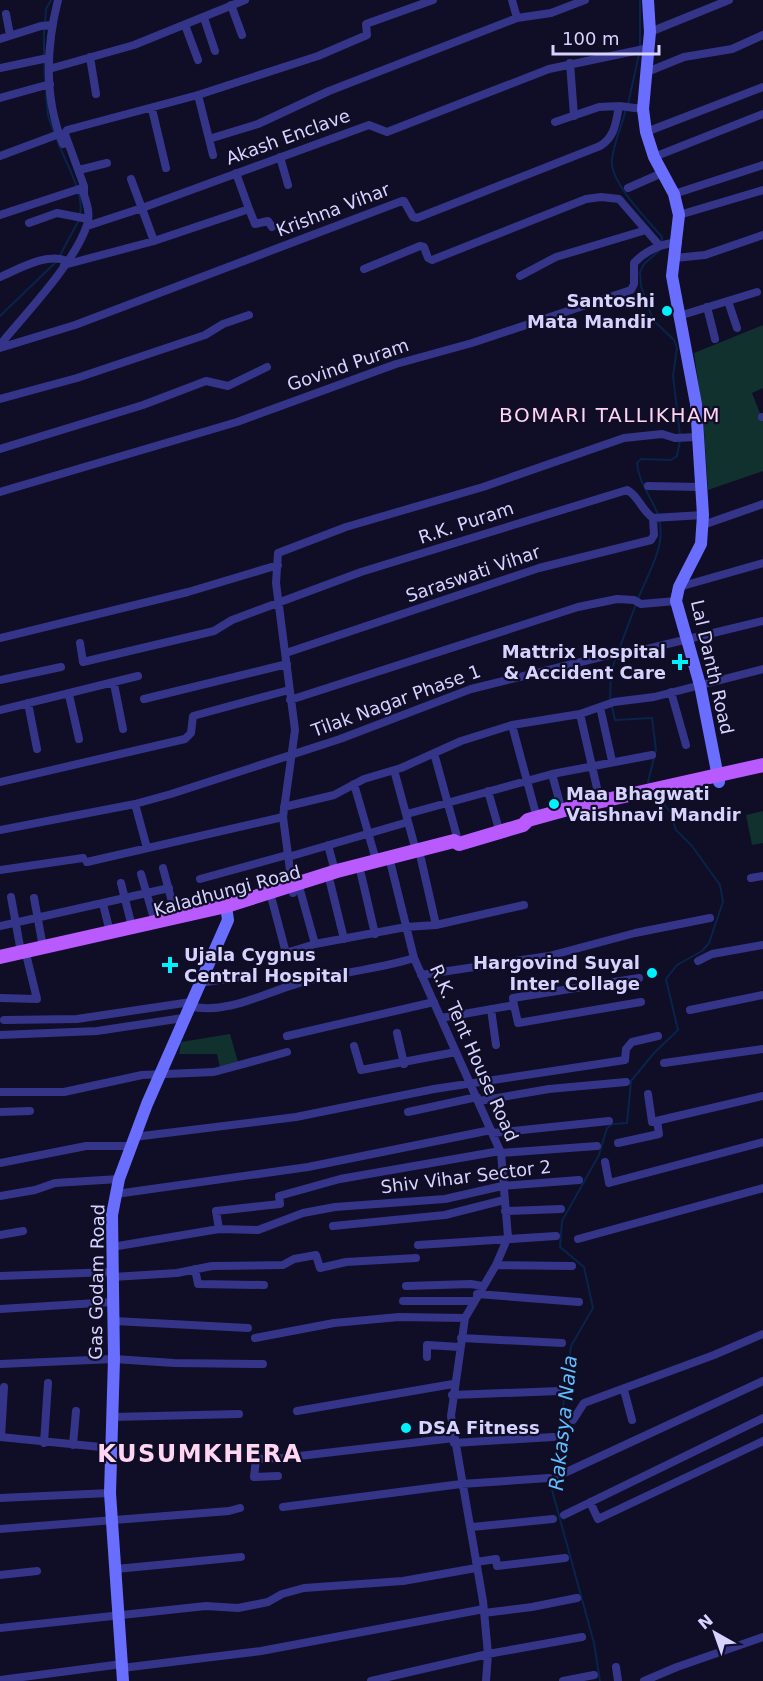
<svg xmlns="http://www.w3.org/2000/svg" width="763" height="1681" font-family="'DejaVu Sans',sans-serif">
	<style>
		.green { fill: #10312e }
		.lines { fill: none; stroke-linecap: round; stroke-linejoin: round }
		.stream { stroke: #08244b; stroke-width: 2 }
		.street { stroke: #343589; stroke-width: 8 }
		.secondary { stroke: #6a6eff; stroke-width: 12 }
		.primary { stroke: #b95aff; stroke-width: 14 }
		.poi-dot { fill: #00f1fe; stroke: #100d27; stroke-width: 2 }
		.labels { text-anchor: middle; stroke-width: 4.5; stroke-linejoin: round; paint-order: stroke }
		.street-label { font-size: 18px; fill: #d6d3ff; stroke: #100d27 }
		.poi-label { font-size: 18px; font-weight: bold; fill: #d6d3ff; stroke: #100d27; text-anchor: end }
		.neighbourhood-label { font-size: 20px; letter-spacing: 1.5px; fill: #ffd5f2; stroke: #100d27 }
		.water-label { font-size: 20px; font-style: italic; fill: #61beff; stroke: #100d27 }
		.district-label { font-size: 24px; font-weight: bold; letter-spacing: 1.5px; fill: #ffd5f2; stroke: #100d27 }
	</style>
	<rect width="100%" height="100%" fill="#100d27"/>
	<path class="green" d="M 763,325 L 763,388 L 752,393 L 763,421 L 763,471 L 708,490 L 703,416 L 694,353 Z
		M 763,811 L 763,843 L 752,845 L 746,815 Z
		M 230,1034 L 238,1062 L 220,1068 L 217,1054 L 179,1054 L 181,1042 Z"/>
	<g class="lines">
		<path class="stream" d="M 45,23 L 46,9 L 51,0
			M 640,48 L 640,0
			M 44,56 L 44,29
			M 44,62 L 45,83
			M 46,92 L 48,116 L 54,133
			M 628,104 L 639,54
			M 626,109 C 622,126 614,142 612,159 C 609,182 647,219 662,237 L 662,244
			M 56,138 C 63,157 85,194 80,214
			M 661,249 L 644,264 L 640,272 L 641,286 L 653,320 L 674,340 L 677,348 L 673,376 L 680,435
			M 59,257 L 79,220
			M 0,316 L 56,262
			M 638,599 C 649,570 670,542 656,510 C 648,492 639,482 637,463 L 641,459 L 671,460 L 677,456 L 680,441
			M 610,701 L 611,671 L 636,604
			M 612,707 L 615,720 L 652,718 L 656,750 L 648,782 L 651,786
			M 600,1681 L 594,1643 L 552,1490 L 571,1346 L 593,1308 L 584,1267 L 560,1247 L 562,1221 L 599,1155 L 607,1128 L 613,1124 L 627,1123 L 631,1081 L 654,1053 L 678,1030 L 666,979 L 677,965 L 702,951 L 709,943 L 723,902 L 720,885 L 692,846 L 676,830 L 670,812 L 657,795"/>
		<path class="street" d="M 58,0 C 46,47 44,99 63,144
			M 512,0 L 517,18
			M 231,5 L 242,35
			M 6,14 L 10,35
			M 204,18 L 215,51
			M 185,25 L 198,60
			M 650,32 L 729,0
			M 0,39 L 41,26 L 52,25
			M 90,57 L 96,94
			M 570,63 L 574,116
			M 0,68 L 48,58
			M 49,69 L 134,45 L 245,0
			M 647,72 L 684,57 L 732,49 L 763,35
			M 198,95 L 213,155
			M 0,98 L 50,84
			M 152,109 L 166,168
			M 555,122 L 599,107 L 619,106
			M 646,132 L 763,87
			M 209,139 L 258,124 L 329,91 L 517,18 L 551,13 L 585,0
			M 0,156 L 59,134
			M 280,157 L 288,185
			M 654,157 L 763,114
			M 79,170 L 107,163
			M 131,179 L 154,241
			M 628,188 L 662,173
			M 674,194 L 763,165
			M 84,195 L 84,186 L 65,134 L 67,130 L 198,95 L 318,56 L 367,35 L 366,24 L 433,0
			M 249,209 L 255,224 L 268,221 L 272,227
			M 0,215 L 82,188
			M 679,215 L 763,190
			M 29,223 L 57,213 L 88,219
			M 87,226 L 142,208 L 369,125 L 387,132 L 549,69 L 649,48
			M 675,258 L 705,255 L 763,235
			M 64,265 L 154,241 L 249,209 L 236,173
			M 364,269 L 420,246 L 424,247 L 428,258 L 432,260 L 586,199 L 601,197 L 619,199 L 659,245
			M 520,276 L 556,257 L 646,230
			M 0,277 C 19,269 47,252 67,261
			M 728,301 L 737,328
			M 707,307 L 715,339
			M 679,316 L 757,292
			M 0,345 C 26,313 74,264 87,225 C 91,213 86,201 82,189
			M 0,348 L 75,325 L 402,201 L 404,201 L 413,217 L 417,218 L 600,146 C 615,137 616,122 619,106 L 643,109
			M 0,399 L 77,378 L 205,335 L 223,324 L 249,315
			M 762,417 L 763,417
			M 0,449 L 143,405 L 206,381 L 228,386 L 267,367
			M 648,486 L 700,487
			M 0,492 L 237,422 L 396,364 L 472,343 L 631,290 L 634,284 L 634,263 C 646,250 661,244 678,242
			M 653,518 L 703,515
			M 703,525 L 763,504
			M 679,587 L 763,563
			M 0,638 L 188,592 L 278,565
			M 80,643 L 83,662 L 214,631 L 232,620 L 361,572 L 627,490 C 638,495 642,511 653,518
			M 286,653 L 539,568 L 651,540 L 654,535 L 653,518
			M 0,680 L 61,667
			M 114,684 L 123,729
			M 671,692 L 686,745
			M 69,695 L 79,739
			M 144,699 L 287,664
			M 290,700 L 578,607 L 617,599 L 634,600 L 641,604 L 676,601
			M 28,703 L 37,749
			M 600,707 L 612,761
			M 0,710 L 138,676
			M 580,714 L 600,801
			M 512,725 L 537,818
			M 434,753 L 459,844
			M 394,770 L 416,851
			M 552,774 L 562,811
			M 0,782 L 185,739 L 191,733 L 193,716 L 289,690
			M 354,784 L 376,860
			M 488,791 L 500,833
			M 135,804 L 147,848
			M 284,807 L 334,795 L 364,779 L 401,768 L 461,741 L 512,725 L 580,714 L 614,702 L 654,697 L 763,669
			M 407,814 L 552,774 L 652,755
			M 0,830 L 135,804 L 171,794 L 340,739 L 471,689 L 609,655 L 618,656 L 763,621
			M 328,845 L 335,871
			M 288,857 L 408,822
			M 389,857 L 414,958 L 501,1153 L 508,1237 L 496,1265 L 465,1318 L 451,1416 L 483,1601 L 488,1654 L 486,1681
			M 421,859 L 436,925
			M 87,862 L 283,817
			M 163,868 L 176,917
			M 0,870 L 83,858
			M 141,874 L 155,922
			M 361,874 L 375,934
			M 751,878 L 763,876
			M 200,879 L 287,855
			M 330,882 L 344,939
			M 121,883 L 132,927
			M 300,890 L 315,944
			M 293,893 L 283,817 L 295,730 L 276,583 L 278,553 L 346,527 L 483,487 L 624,438 L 662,434 L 675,438 L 697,437
			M 11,897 L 21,952
			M 34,898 L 43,947
			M 272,900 L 286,953 L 315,944 L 406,927 L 436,925 L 524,905
			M 103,904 L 110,932
			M 0,926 L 169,888
			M 698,961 L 712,954 L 763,945
			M 421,975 L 549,956 L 635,933 L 710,918
			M 199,983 L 254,975
			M 0,998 L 37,999 L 27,958
			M 514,1005 L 518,1023 L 641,1002
			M 189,1006 C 229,1016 271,989 310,980 C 344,972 379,969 414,958
			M 491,1009 L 496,1045
			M 690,1010 L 763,995
			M 441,1018 L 514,1005 L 513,998 L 639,978
			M 4,1020 L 77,1019 L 191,1002
			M 397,1033 L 404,1064
			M 0,1035 L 97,1031 L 183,1018
			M 287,1036 L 434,1002
			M 354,1046 L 361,1070 L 456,1052
			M 664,1063 L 763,1049
			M 0,1092 L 64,1092 L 142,1075 L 214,1072 L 287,1052
			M 648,1094 L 652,1122 L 763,1096
			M 479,1101 L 549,1089 L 626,1082
			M 0,1112 L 30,1111
			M 408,1112 L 477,1097
			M 493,1133 L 609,1121
			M 134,1137 L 296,1117 L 434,1089 L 625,1060 L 626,1049 L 632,1042 L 658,1036
			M 618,1143 L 659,1134 L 657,1121
			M 501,1153 L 597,1146
			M 605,1162 L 609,1183 L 763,1142
			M 0,1163 L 86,1146 L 131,1146
			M 116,1194 L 308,1167 L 491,1130
			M 0,1196 L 35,1190 L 55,1183 L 119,1179
			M 505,1211 L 561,1209
			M 333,1226 L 445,1215 L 504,1200
			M 219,1229 L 216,1211 L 280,1204 L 279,1196 L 340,1179 L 500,1151
			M 0,1235 L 23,1231
			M 578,1239 L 763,1188
			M 418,1245 L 556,1236
			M 112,1247 L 219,1229 L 258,1230 L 303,1213 L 335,1207 L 445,1199 L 502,1186 L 579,1180
			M 496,1265 L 572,1266
			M 195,1269 L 198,1284 L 264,1285
			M 0,1276 L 112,1272
			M 113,1277 L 177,1273 L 212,1266 L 283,1265 L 294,1259 L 316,1255 L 320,1268 L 346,1262 L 416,1258
			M 406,1286 L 471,1284 L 482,1286
			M 477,1294 L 579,1302
			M 403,1301 L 473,1301
			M 0,1309 L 113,1302
			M 114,1321 L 248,1328
			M 255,1338 L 334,1323 L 399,1317 L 465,1318
			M 461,1338 L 562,1343
			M 427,1357 L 427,1345 L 460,1347
			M 0,1364 L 114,1359 L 174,1363 L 263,1364
			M 624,1390 L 632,1420
			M 452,1395 L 559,1391
			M 297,1411 L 453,1384
			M 112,1417 L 239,1414
			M 573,1420 L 584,1403 L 714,1355 L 763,1334
			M 0,1437 L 111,1448
			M 1,1437 L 4,1387
			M 44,1443 L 48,1383
			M 454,1443 L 553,1437
			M 73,1445 L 76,1411
			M 278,1476 L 254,1477 L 256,1459 L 282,1458 L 454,1438
			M 558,1476 L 763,1381
			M 0,1498 L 110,1493
			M 590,1502 L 598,1519 L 763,1441
			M 283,1507 L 461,1484 L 549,1478
			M 564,1515 L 763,1418
			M 472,1527 L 553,1519
			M 0,1529 L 229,1511 L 240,1508
			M 476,1562 L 496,1559 L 497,1566 L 565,1558
			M 116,1569 L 241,1557
			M 0,1575 L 37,1571
			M 484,1613 L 532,1607 L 577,1598
			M 0,1628 L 206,1606 L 238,1608 L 268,1602 L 282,1594 L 304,1588 L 403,1581 L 476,1568
			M 616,1667 L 618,1681
			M 122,1668 L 261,1651 L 484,1609
			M 0,1680 L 122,1664
			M 371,1681 L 488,1654 L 582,1637
			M 563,1681 L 594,1675
			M 644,1681 L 677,1667 L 763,1637"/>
		<path class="secondary" d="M 648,0 L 650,32 L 643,109 L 646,132 L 654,157 L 674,194 L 679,215 L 672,276 L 696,404 L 703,515 L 701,544 L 679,587 L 676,601 L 700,685 L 719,782
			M 123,1681 L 110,1493 L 114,1359 L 112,1215 L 119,1179 L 147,1104 L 228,920 L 226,906"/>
		<path class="primary" d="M 0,957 L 226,906 L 337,871 L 454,841 L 459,844 L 523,825 L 528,820 L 575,807 L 763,765"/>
	</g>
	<g class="poi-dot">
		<circle cx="667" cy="311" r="6"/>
		<path d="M677 653h6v6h6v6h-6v6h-6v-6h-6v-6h6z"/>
		<circle cx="554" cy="804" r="6"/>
		<path d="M167 956h6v6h6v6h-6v6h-6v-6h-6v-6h6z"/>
		<circle cx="652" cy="973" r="6"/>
		<circle cx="406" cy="1428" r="6"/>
	</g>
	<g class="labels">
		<g class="street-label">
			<text transform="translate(288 137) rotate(-20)" y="6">Akash Enclave</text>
			<text transform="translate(333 210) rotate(-21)" y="6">Krishna Vihar</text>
			<text transform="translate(348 365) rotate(-19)" y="6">Govind Puram</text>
			<text transform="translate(466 523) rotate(-18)" y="6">R.K. Puram</text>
			<text transform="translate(473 574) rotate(-19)" y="6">Saraswati Vihar</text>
			<text transform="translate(712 667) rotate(77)" y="6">Lal Danth Road</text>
			<text transform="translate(396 701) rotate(-20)" y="6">Tilak Nagar Phase 1</text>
			<text transform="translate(227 891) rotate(-15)" y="6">Kaladhungi Road</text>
			<text transform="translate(474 1053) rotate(66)" y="6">R.K. Tent House Road</text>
			<text transform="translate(466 1177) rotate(-7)" y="6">Shiv Vihar Sector 2</text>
			<text transform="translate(97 1282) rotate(-89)" y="6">Gas Godam Road</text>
		</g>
		<g class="poi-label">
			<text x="655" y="307">Santoshi<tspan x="655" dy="21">Mata Mandir</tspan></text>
			<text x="666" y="658">Mattrix Hospital<tspan x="666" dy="21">&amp; Accident Care</tspan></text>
			<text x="566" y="800" text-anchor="start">Maa Bhagwati<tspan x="566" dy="21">Vaishnavi Mandir</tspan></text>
			<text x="184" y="961" text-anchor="start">Ujala Cygnus<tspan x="184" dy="21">Central Hospital</tspan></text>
			<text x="640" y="969">Hargovind Suyal<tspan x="640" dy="21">Inter Collage</tspan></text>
			<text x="418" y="1434" text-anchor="start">DSA Fitness</text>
		</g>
		<g class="neighbourhood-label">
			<text x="610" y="422">BOMARI TALLIKHAM</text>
		</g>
		<g class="water-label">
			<text transform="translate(563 1423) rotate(-84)" y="7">Rakasya Nala</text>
		</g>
		<g class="district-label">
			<text x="200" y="1462">KUSUMKHERA</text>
		</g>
	</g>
	<g transform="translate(715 1633) rotate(320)" stroke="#100d27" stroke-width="4.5" paint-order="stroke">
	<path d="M0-4.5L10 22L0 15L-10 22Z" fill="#d6d3ff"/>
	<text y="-9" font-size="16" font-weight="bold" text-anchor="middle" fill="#d6d3ff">N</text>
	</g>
	<path d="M553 45v9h106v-9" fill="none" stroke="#d6d3ff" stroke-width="3"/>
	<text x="562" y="45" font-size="18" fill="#d6d3ff" stroke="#100d27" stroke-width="4.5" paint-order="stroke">100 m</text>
</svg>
